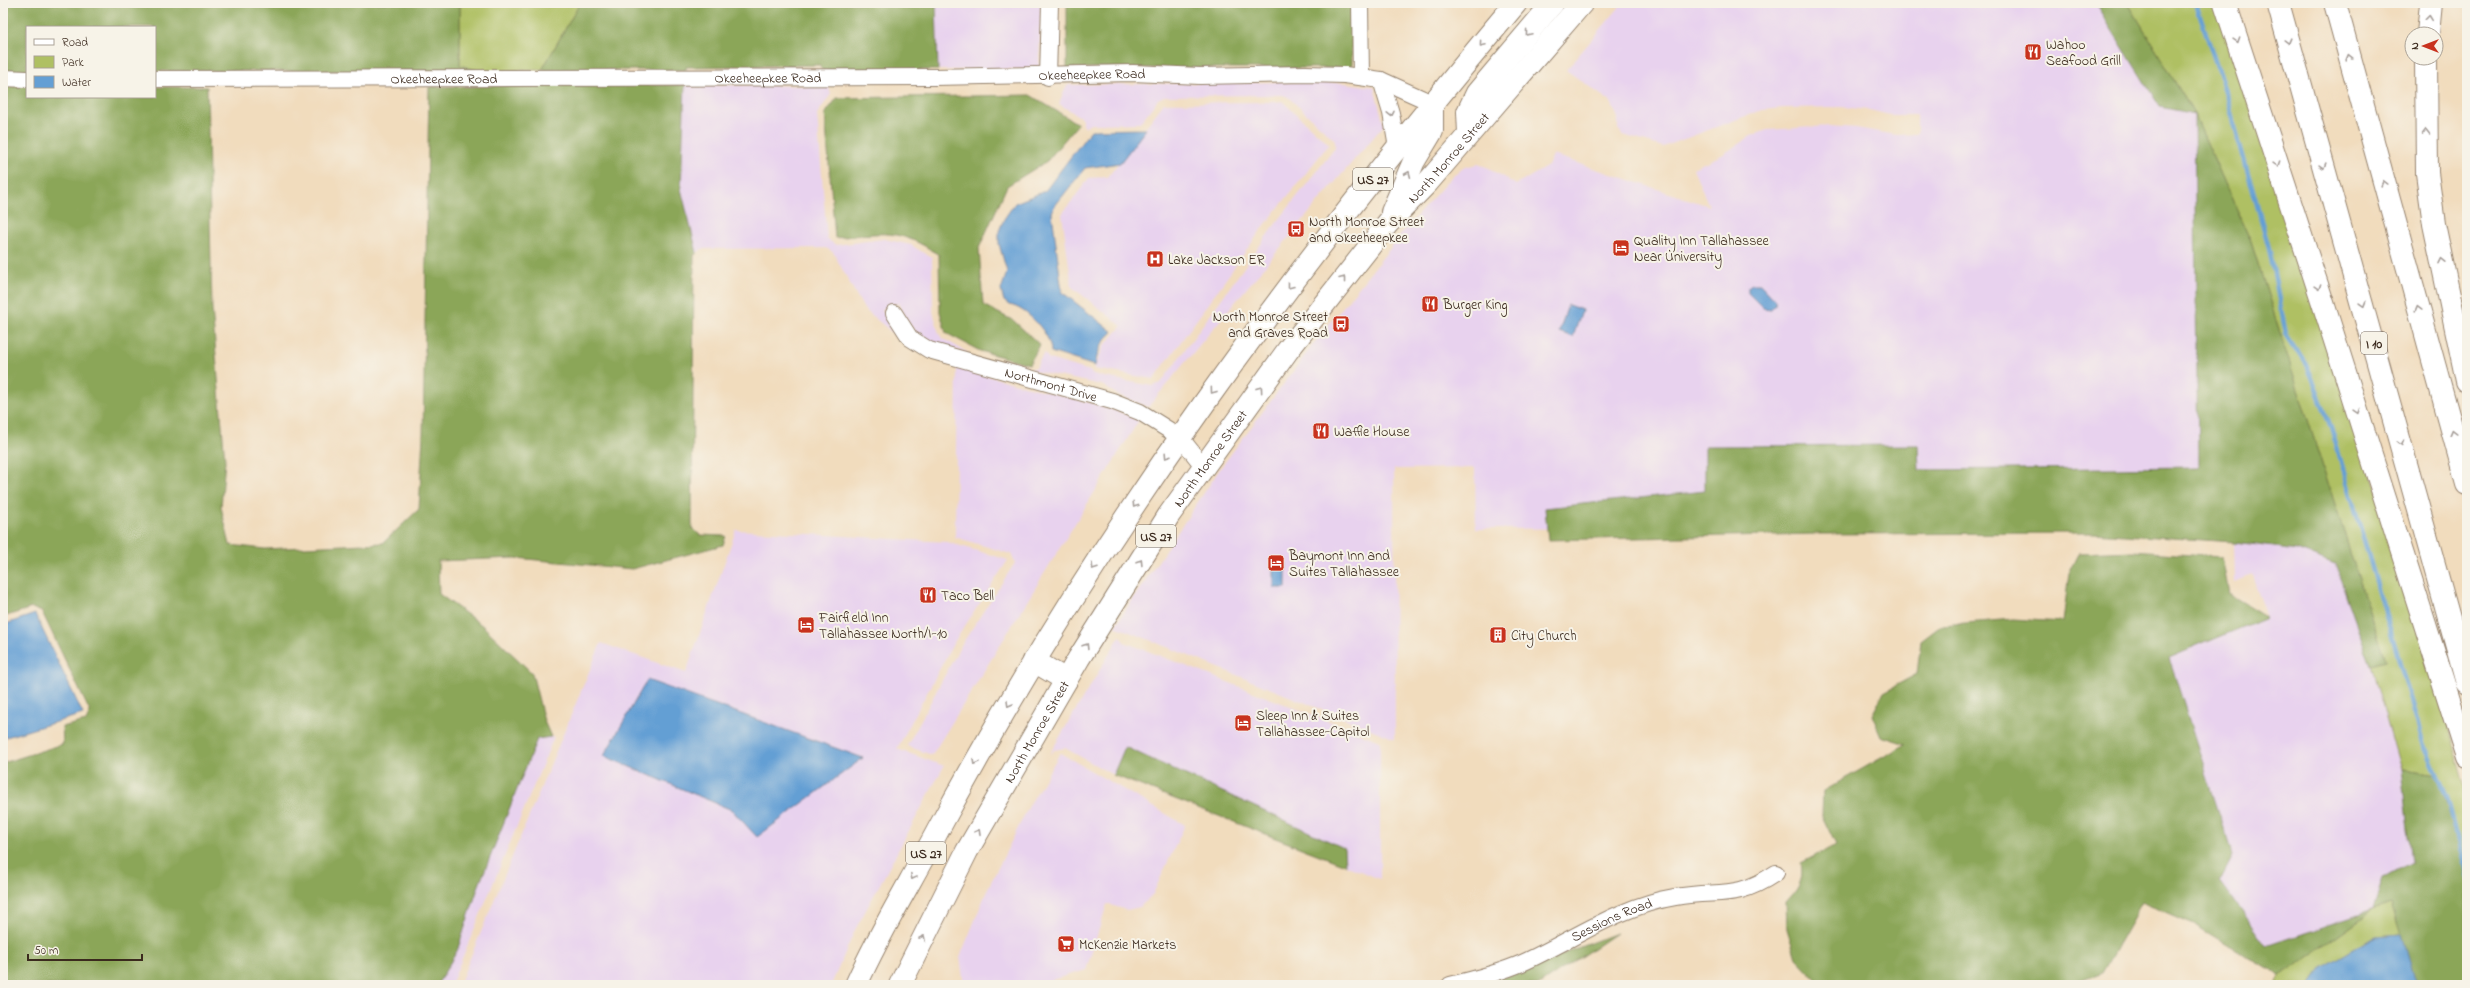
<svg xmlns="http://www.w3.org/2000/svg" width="2470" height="988" font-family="'Indie Flower',sans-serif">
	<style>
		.built { fill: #e8d2ee }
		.green { fill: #afc063; stroke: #757540 }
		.forest { fill: #8ba659; stroke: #63683c }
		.water { fill: #649fd4; stroke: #506479 }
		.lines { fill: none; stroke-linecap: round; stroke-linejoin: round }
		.stream { stroke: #649fd4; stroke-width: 4.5 }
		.minor-casing { stroke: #96836e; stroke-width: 18 }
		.trunk-casing { stroke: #96836e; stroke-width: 24 }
		.motorway-casing { stroke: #96836e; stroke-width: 24 }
		.minor { stroke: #fff; stroke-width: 16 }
		.trunk { stroke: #fff; stroke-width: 22 }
		.motorway { stroke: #fff; stroke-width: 22 }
		.oneway { stroke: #a79f9a }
		.labels { text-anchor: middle; stroke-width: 4; stroke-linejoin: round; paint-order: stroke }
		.shield { fill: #f7f3e8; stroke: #73665b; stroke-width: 1 }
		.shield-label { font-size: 13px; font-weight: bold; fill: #3b2a1e }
		.poi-label { font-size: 14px; fill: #3b2a1e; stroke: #f7f3e8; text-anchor: start }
		.street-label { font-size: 14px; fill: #3b2a1e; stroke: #f7f3e8 }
	</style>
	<rect width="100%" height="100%" fill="#f7f3e8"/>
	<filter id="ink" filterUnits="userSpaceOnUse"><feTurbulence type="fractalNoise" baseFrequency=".025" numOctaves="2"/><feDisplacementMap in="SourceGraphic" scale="8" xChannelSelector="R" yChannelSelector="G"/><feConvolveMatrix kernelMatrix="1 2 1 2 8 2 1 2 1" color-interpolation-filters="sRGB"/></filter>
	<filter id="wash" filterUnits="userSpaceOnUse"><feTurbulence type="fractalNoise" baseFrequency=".012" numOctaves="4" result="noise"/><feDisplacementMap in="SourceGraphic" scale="16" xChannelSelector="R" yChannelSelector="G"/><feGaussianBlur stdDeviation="0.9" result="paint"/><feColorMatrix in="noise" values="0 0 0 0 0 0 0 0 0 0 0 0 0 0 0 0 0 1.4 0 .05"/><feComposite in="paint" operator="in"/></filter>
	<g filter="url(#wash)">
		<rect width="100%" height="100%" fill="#f1dcbd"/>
		<path class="built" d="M 936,3 L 1041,3 L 1039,69 L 938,70 Z
			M 1623,3 L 2128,3 L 2194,114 L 2198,467 L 1919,470 L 1918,446 L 1704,528 L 1476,529 L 1475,468 L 1394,469 L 1395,739 L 1115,626 L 1222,466 L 1318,338 L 1408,226 L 1453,175 L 1465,167 L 1478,164 L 1489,168 L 1516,185 L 1548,166 L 1553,155 L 1709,206 L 1693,168 L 1722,155 L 1751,136 L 1767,130 L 1829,126 L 1856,128 L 1897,135 L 1917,134 L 1917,115 L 1890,115 L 1870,110 L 1842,107 L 1782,108 L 1762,110 L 1663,147 L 1623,135 L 1618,129 L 1618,118 L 1611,102 L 1566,70 Z
			M 1305,82 L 1344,83 L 1374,87 L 1384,125 L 1324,195 L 1148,407 L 1118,395 L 1102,385 L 1029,370 L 1036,367 L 1044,353 L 1049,359 L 1090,371 L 1093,375 L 1153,386 L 1161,383 L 1268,234 L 1335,148 L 1335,140 L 1288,97 L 1283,95 L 1164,96 L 1158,99 L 1140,123 L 1091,124 L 1084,127 L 1082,118 L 1059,104 L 1067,85 Z
			M 685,85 L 828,86 L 831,94 L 817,114 L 827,239 L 836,245 L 884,239 L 911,245 L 932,258 L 933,312 L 939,334 L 942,338 L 970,354 L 933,343 L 916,333 L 907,321 L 899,303 L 882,309 L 891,328 L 901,340 L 864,309 L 833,252 L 826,248 L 702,249 L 697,253 L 681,189 Z
			M 1283,102 L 1329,144 L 1261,230 L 1154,379 L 1094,369 L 1104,346 L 1122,326 L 1072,287 L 1062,214 L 1089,178 L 1108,177 L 1164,103 Z
			M 957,368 L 1109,408 L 1139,420 L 932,755 L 907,746 L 960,647 L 1015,563 L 1011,554 L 955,537 Z
			M 736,530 L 947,542 L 1008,560 L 953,644 L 897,749 L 944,766 L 855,930 L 831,985 L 459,985 L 601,643 L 686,673 Z
			M 2234,542 L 2298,550 L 2335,564 L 2371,665 L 2401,770 L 2412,862 L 2383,878 L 2373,910 L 2267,946 L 2220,881 L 2169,658 L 2267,617 L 2252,575 L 2235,582 Z
			M 1120,636 L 1124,642 L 1380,741 L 1380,879 L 1345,865 L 1344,848 L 1126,747 L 1113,775 L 1065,748 L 1054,750 L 1049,755 Z
			M 554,737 L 451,985 L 437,985 L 457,951 L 479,885 L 537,739 Z
			M 1060,753 L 1185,825 L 1153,894 L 1140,907 L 1127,910 L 1107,904 L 1086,970 L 1034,985 L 964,985 L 960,957 L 988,888 L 1029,806 Z"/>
		<path class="green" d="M 460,3 L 580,3 L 542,70 L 478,71 L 460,65 Z
			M 2128,3 L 2219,3 L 2426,643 L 2467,796 L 2467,878 L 2439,775 L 2401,770 L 2371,665 L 2385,661 L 2251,242 L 2194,114 Z
			M 2391,904 L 2402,934 L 2376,936 L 2320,969 L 2309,985 L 2275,985 L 2280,976 L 2373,910 Z"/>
		<path class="forest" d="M 3,3 L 460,3 L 460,65 L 478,71 L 155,71 L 155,27 L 27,27 L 27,71 L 3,70 Z
			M 580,3 L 936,3 L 938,70 L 822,70 L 819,65 L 686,67 L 686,70 L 542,70 Z
			M 1067,3 L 1352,3 L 1352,68 L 1067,68 Z
			M 2095,3 L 2128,3 L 2194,114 L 2251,242 L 2385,661 L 2371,665 L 2335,564 L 2298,550 L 2234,542 L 2093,533 L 1817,534 L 1548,540 L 1545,508 L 1705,491 L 1705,446 L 1918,445 L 1919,470 L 2198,467 L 2194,114 L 2160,107 Z
			M 547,85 L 685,85 L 681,189 L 697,253 L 694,255 L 692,528 L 700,535 L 726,536 L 723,545 L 632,569 L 516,558 L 438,561 L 439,594 L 483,626 L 532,673 L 544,721 L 551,737 L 537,739 L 479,885 L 457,951 L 437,985 L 3,985 L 3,763 L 63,744 L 62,727 L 86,721 L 90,712 L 42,612 L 32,608 L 3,617 L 3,86 L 27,86 L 27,97 L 155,97 L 155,87 L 207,87 L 212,308 L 225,461 L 221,507 L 230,545 L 265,549 L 383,543 L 419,509 L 423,436 L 429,87 Z
			M 1030,95 L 1078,124 L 1047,161 L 1007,186 L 979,248 L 983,305 L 1014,321 L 1040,345 L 1029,364 L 980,351 L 946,333 L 940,312 L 939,255 C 898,227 882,233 835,238 L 825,114 L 837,98 Z
			M 2133,551 L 2222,557 L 2229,594 L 2267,617 L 2169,658 L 2233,856 L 2220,881 L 2267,946 L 2373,910 L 2383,878 L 2412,862 L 2401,770 L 2439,775 L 2467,878 L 2467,985 L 2417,985 L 2391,904 L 2373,910 L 2280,976 L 2193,924 L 2142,902 L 2102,973 L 2069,985 L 1822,985 L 1796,958 L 1787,929 L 1786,902 C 1798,889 1804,882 1801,863 L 1836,845 L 1822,816 L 1823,791 L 1906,744 L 1881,736 L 1872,715 L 1884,692 L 1917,674 L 1921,641 L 1942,625 L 2013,619 L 2063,622 L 2069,573 L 2079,553 Z
			M 1125,747 L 1344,848 L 1345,865 L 1113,775 Z
			M 1616,933 L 1539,985 L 1483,985 Z"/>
		<path class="water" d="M 1146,129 L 1120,163 L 1085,168 L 1054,207 L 1052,213 L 1062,292 L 1113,332 C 1102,341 1097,352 1095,366 L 1051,352 C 1052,335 1026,307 1009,305 L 1004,301 L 1001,290 L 1007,272 L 999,244 L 999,231 L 1004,219 L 1015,203 L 1045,191 L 1091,130 Z
			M 1752,284 L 1760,284 L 1775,300 L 1775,305 L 1771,309 L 1763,308 L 1748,293 L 1748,287 Z
			M 1568,305 L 1582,310 L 1573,337 L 1559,332 Z
			M 1274,563 L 1286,563 L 1286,588 L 1274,588 Z
			M 35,614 L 83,714 L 3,738 L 3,625 Z
			M 647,680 L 863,758 L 757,837 L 732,810 L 604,756 Z
			M 2402,934 L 2417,985 L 2309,985 L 2320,969 L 2376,936 Z"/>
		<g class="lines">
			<path class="stream" d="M 2196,3 L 2225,91 L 2269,248 L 2286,334 L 2308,368 L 2331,427 L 2423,742 L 2447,796 L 2467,876"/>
		</g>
	</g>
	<g filter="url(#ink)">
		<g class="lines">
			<g class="minor-casing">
				<g id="minor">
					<path d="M 1360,3 L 1361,77"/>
					<path d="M 1048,77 L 1050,3"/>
					<path d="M 3,78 L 27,79"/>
					<path id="s1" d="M 155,79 L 933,77 L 1133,73 L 1200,76 L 1305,74 L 1345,75 L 1381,80 L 1432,103"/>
					<path d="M 1381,80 L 1391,113 L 1397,148"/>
					<path id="s2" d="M 894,313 L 910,338 L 929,350 L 1112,401 L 1140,412 L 1180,437 L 1204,467"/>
					<path id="s3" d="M 1450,985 C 1475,979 1499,973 1522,963 C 1573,940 1619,906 1675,897 C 1720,889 1734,901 1776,873"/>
				</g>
			</g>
			<g class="trunk-casing">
				<g id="trunk">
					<path d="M 1469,133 L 1468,112 L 1477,93 L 1553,3"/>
					<path d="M 1392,212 L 1414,161 L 1432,131 L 1432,103"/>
					<path d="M 1034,661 L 1066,680"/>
					<path d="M 856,985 C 879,933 910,883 937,832 C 1096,534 1299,261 1516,3"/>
					<path id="s4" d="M 900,985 L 967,851 L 1079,658 L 1169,515 L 1288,350 L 1388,223 L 1428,182 L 1582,3"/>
				</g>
			</g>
			<g class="motorway-casing">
				<path id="motorway" d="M 2225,3 L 2323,303 L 2467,757
					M 2278,3 L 2467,683
					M 2335,3 L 2467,484
					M 2428,34 L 2431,3
					M 2426,58 L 2427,173 L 2434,224 L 2467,381"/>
			</g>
			<use href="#minor" class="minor"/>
			<use href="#trunk" class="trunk"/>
			<use href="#motorway" class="motorway"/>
		</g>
		<defs><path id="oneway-chevron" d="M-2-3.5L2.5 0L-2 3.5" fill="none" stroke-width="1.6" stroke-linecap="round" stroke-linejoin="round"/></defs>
		<g class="oneway">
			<use href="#oneway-chevron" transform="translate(2429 18) rotate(-84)"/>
			<use href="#oneway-chevron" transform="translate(1528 33) rotate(130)"/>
			<use href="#oneway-chevron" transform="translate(2237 40) rotate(72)"/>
			<use href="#oneway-chevron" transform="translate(2288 41) rotate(75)"/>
			<use href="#oneway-chevron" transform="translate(1482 44) rotate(130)"/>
			<use href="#oneway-chevron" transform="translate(2349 57) rotate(-105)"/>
			<use href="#oneway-chevron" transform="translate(1391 114) rotate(78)"/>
			<use href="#oneway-chevron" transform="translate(2426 132) rotate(-91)"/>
			<use href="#oneway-chevron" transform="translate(2277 164) rotate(72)"/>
			<use href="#oneway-chevron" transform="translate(2323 166) rotate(74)"/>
			<use href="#oneway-chevron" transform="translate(1408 174) rotate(-67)"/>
			<use href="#oneway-chevron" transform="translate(2384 183) rotate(-105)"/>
			<use href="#oneway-chevron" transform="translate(2442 261) rotate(-102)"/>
			<use href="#oneway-chevron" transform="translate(1343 279) rotate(-52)"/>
			<use href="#oneway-chevron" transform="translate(1290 286) rotate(128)"/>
			<use href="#oneway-chevron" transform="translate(2318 287) rotate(72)"/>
			<use href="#oneway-chevron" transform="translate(2363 304) rotate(74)"/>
			<use href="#oneway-chevron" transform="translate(2418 308) rotate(-105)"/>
			<use href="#oneway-chevron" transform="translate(1260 389) rotate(-54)"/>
			<use href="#oneway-chevron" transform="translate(1213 391) rotate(126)"/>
			<use href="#oneway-chevron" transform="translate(2357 411) rotate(72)"/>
			<use href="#oneway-chevron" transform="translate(2453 433) rotate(-105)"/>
			<use href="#oneway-chevron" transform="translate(2401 443) rotate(75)"/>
			<use href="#oneway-chevron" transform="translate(1167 456) rotate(123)"/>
			<use href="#oneway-chevron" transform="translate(1135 505) rotate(123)"/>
			<use href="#oneway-chevron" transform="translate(1140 562) rotate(-58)"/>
			<use href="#oneway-chevron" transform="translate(1094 567) rotate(123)"/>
			<use href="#oneway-chevron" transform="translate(1086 646) rotate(-58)"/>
			<use href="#oneway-chevron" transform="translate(1009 704) rotate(120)"/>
			<use href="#oneway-chevron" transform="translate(975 762) rotate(120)"/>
			<use href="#oneway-chevron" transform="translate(978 832) rotate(-60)"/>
			<use href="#oneway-chevron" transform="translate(913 877) rotate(118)"/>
			<use href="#oneway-chevron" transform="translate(923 938) rotate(-63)"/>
		</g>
	</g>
	<defs>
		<g id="restaurant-square" transform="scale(0.9)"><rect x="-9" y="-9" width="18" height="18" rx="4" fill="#c8321e" stroke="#f7f3e8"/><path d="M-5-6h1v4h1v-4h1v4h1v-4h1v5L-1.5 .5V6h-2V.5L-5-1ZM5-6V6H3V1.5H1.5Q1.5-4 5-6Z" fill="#fff"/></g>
		<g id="bus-square" transform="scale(0.9)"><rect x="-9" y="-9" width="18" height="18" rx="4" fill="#c8321e" stroke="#f7f3e8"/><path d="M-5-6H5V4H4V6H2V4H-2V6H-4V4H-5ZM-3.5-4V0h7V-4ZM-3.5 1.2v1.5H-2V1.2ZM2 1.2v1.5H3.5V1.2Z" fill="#fff"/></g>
		<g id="hotel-square" transform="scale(0.9)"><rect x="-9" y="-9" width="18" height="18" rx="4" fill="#c8321e" stroke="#f7f3e8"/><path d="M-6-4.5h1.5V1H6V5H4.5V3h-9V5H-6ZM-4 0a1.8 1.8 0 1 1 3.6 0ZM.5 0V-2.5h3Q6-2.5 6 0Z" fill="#fff"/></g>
		<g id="hospital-square" transform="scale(0.9)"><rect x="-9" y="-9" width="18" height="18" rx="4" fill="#c8321e" stroke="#f7f3e8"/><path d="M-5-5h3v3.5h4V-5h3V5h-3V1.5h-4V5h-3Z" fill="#fff"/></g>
		<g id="building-square" transform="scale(0.9)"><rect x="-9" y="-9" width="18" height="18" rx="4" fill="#c8321e" stroke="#f7f3e8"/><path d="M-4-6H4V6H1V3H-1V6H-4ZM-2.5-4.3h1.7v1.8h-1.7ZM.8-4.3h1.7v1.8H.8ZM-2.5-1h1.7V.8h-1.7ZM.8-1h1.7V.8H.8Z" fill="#fff"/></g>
		<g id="supermarket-square" transform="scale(0.9)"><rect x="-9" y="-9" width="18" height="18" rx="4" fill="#c8321e" stroke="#f7f3e8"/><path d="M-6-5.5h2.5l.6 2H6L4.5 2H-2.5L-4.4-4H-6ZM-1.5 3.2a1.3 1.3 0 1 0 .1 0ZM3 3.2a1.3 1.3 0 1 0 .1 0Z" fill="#fff"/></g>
	</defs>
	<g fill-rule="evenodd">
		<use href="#restaurant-square" x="2033" y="52"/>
		<use href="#bus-square" x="1296" y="229"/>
		<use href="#hotel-square" x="1621" y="248"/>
		<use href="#hospital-square" x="1155" y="259"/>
		<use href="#restaurant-square" x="1430" y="304"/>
		<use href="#bus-square" x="1341" y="324"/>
		<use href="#restaurant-square" x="1321" y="431"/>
		<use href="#hotel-square" x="1276" y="563"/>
		<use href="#restaurant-square" x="928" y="595"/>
		<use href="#hotel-square" x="806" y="625"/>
		<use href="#building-square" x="1498" y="635"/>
		<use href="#hotel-square" x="1243" y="723"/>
		<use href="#supermarket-square" x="1066" y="944"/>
	</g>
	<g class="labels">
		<g class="shield">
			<rect x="1353" y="168" width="40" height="22" rx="3"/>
			<rect x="2361" y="332" width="26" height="22" rx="3"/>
			<rect x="1136" y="525" width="40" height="22" rx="3"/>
			<rect x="906" y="842" width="40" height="22" rx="3"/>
		</g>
		<g class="shield-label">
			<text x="1373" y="184">US 27</text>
			<text x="2374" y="348">I 10</text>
			<text x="1156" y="541">US 27</text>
			<text x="926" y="858">US 27</text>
		</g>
		<g class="poi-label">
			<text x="2046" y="49">Wahoo<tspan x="2046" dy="16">Seafood Grill</tspan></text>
			<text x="1309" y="226">North Monroe Street<tspan x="1309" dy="16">and Okeeheepkee</tspan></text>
			<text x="1634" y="245">Quality Inn Tallahassee<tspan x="1634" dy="16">Near University</tspan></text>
			<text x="1168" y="264">Lake Jackson ER</text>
			<text x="1443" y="309">Burger King</text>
			<text x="1328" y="321" text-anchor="end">North Monroe Street<tspan x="1328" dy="16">and Graves Road</tspan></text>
			<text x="1334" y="436">Waffle House</text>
			<text x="1289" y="560">Baymont Inn and<tspan x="1289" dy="16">Suites Tallahassee</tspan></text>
			<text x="941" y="600">Taco Bell</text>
			<text x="819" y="622">Fairfield Inn<tspan x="819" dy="16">Tallahassee North/I-10</tspan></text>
			<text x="1511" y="640">City Church</text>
			<text x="1256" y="720">Sleep Inn &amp; Suites<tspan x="1256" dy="16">Tallahassee-Capitol</tspan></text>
			<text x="1079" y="949">McKenzie Markets</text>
		</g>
		<g class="street-label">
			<text dy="5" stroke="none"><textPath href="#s1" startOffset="937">Okeeheepkee Road</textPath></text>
			<text dy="5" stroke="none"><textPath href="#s1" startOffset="613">Okeeheepkee Road</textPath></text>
			<text dy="5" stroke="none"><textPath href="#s1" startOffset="289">Okeeheepkee Road</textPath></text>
			<text dy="5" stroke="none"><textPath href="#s4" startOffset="996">North Monroe Street</textPath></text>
			<text dy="5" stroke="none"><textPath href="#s2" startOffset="179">Northmont Drive</textPath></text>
			<text dy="5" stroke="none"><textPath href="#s4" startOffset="612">North Monroe Street</textPath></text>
			<text dy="5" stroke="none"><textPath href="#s4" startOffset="288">North Monroe Street</textPath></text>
			<text dy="5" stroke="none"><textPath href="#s3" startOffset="175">Sessions Road</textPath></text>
		</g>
	</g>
	<rect width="2470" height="988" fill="none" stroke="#f7f3e8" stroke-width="16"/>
	<rect x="26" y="26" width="130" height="72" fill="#f7f3e8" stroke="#aca397"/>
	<rect x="34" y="39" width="20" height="6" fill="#ffffff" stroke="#aca397"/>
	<text x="62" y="46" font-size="12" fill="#3b2a1e">Road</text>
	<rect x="34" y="56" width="20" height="12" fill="#afc063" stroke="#aca397"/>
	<text x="62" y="66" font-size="12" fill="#3b2a1e">Park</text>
	<rect x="34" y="76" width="20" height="12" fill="#649fd4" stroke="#aca397"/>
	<text x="62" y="86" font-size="12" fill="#3b2a1e">Water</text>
	<g transform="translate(2424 46) rotate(270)"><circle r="19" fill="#f7f3e8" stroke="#aca397"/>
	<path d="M0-3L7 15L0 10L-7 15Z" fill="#c8321e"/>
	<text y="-6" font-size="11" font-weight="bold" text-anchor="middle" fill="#3b2a1e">N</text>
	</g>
	<path d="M28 954v6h114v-6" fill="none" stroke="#3b2a1e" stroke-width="2"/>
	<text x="34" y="954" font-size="12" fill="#3b2a1e" stroke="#f7f3e8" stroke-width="3" paint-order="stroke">50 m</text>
</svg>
